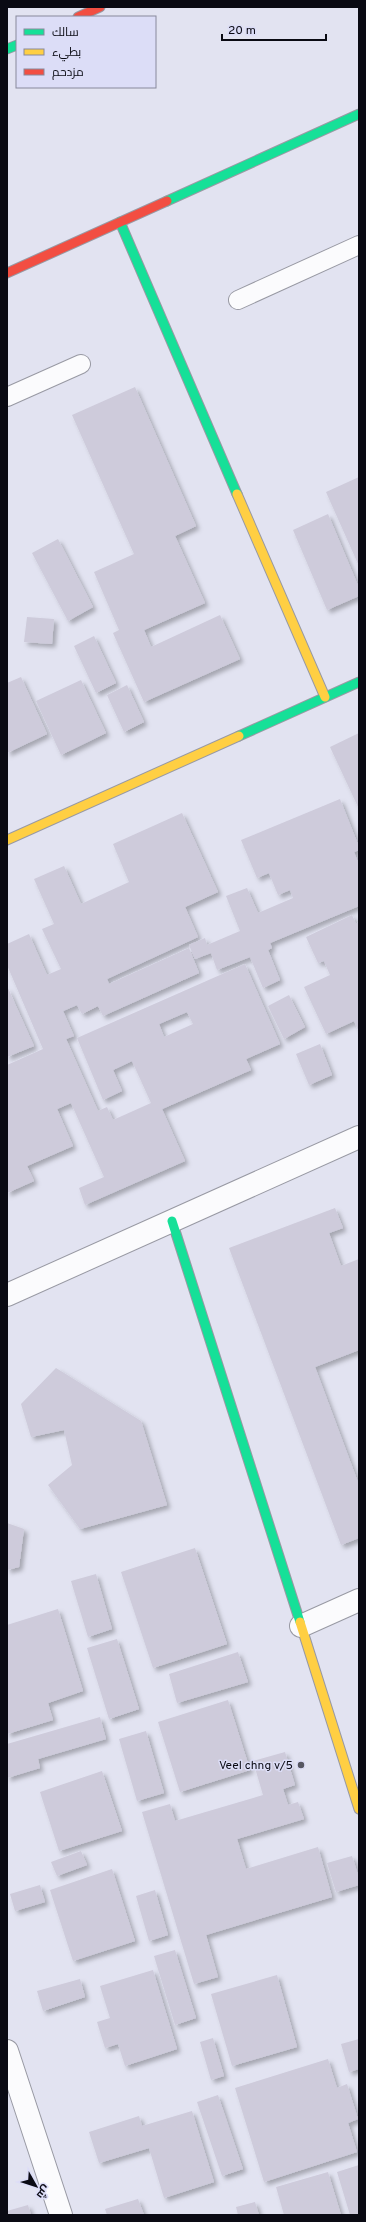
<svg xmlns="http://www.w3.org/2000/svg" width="366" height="2222" font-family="Overpass,Cairo,sans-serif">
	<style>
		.building { fill: #cecbdb; fill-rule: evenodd; filter: url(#shadow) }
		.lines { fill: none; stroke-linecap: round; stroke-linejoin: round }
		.lane-casing { stroke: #9899a3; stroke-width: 20 }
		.street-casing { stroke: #9899a3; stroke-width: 24 }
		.fast-casing { stroke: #9899a3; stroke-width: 11 }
		.slow-casing { stroke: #9899a3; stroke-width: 11 }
		.jam-casing { stroke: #9899a3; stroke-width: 11 }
		.lane { stroke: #fbfbfd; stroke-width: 18 }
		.street { stroke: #fbfbfd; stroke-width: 22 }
		.fast { stroke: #16e098; stroke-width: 9 }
		.slow { stroke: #ffcf43; stroke-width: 9 }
		.jam { stroke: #f24e42; stroke-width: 9 }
		.poi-dot { fill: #565661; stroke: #dcddf7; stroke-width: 1.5 }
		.labels { text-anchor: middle; stroke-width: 3; stroke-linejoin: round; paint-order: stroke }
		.poi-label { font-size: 12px; fill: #0a0a13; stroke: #dcddf7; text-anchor: end }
	</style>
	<defs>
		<filter id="shadow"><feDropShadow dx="3.5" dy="3.5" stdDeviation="2" flood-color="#0004"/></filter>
	</defs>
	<rect width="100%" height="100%" fill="#e2e3f1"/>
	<path class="building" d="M 135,387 L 196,526 L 175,536 L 205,603 L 144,630 L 151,647 L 220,615 L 240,659 L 144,702 L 113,633 L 119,630 L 94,572 L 134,554 L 72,415 Z
		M 359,477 L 359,566 L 326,492 Z
		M 328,514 L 359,588 L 359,596 L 327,610 L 293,530 Z
		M 58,539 L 93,607 L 68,621 L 32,553 Z
		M 27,617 L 54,619 L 52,644 L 24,642 Z
		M 94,636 L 116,683 L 96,693 L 74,646 Z
		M 21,677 L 47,734 L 7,753 L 7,683 Z
		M 81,680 L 106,733 L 61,755 L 36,701 Z
		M 127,685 L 144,722 L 124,732 L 107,695 Z
		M 359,733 L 359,809 L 330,747 Z
		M 340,799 L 359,847 L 359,850 L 354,852 L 359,865 L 359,906 L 270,943 L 272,948 L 268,950 L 280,980 L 263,988 L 250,957 L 217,970 L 211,953 L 195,959 L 189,945 L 205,938 L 207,945 L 240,931 L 226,896 L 247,888 L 258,913 L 293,898 L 290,890 L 278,895 L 269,873 L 257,878 L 241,840 Z
		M 182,813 L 218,892 L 185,907 L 198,937 L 107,979 L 109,984 L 189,948 L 199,973 L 103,1016 L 98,1006 L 82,1014 L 77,1005 L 63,1011 L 74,1036 L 66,1039 L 98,1111 L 107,1107 L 113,1120 L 151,1103 L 132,1061 L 113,1070 L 122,1091 L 103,1100 L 77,1038 L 245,964 L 280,1044 L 246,1059 L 251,1070 L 162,1109 L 185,1161 L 85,1205 L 79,1188 L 104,1177 L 71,1103 L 57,1109 L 73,1146 L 27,1166 L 34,1181 L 7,1193 L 7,1065 L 43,1049 L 7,965 L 7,944 L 29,934 L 47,975 L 61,969 L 42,929 L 54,924 L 34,879 L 64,866 L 81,904 L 129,882 L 113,844 ZM 187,1012 L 193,1024 L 164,1037 L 159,1024 Z
		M 352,915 L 356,924 L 359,922 L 359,1032 L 354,1021 L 326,1034 L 304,987 L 330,975 L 324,961 L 318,963 L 306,937 Z
		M 7,986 L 34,1046 L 7,1057 Z
		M 289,995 L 305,1027 L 284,1039 L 268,1006 Z
		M 320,1044 L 332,1075 L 309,1085 L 296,1054 Z
		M 335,1208 L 343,1228 L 329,1233 L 341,1266 L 359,1259 L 359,1350 L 315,1367 L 359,1485 L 359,1538 L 341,1545 L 229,1248 Z
		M 56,1368 L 141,1421 L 167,1505 L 80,1529 L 48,1485 L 72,1465 L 64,1430 L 31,1437 L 21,1404 Z
		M 7,1523 L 24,1529 L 19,1567 L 7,1570 Z
		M 195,1548 L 227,1644 L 153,1668 L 121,1572 Z
		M 96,1574 L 112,1629 L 88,1637 L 71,1581 Z
		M 58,1609 L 83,1691 L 48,1703 L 53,1720 L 7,1734 L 7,1625 Z
		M 117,1639 L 139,1709 L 109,1719 L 87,1648 Z
		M 238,1652 L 248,1682 L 177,1703 L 169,1674 Z
		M 228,1700 L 250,1770 L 180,1792 L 158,1722 Z
		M 100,1717 L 106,1739 L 38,1759 L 40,1768 L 7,1778 L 7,1744 Z
		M 146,1731 L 164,1793 L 137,1801 L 119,1739 Z
		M 285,1752 L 295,1785 L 283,1789 L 288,1805 L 298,1802 L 304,1819 L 237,1839 L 246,1869 L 318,1847 L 332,1897 L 206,1935 L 218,1977 L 194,1984 L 142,1812 L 170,1804 L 175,1821 L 263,1795 L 253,1761 Z
		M 102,1771 L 122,1831 L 59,1851 L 40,1792 Z
		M 81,1851 L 87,1865 L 57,1876 L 51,1862 Z
		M 352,1856 L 359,1878 L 359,1885 L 336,1892 L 327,1863 Z
		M 112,1869 L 135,1941 L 73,1961 L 50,1890 Z
		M 40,1885 L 45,1902 L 15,1911 L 10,1894 Z
		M 155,1890 L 168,1935 L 149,1941 L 136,1896 Z
		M 175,1950 L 196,2018 L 175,2025 L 154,1956 Z
		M 153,1970 L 177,2049 L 125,2066 L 118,2044 L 105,2048 L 97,2022 L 110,2018 L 100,1986 Z
		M 277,1975 L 297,2047 L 232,2066 L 211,1994 Z
		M 80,1979 L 85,1997 L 43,2011 L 37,1991 Z
		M 213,2038 L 224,2076 L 211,2080 L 200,2042 Z
		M 359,2039 L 359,2069 L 349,2072 L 341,2044 Z
		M 328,2059 L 337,2088 L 347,2084 L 358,2119 L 348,2123 L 357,2152 L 264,2182 L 235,2088 Z
		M 218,2095 L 243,2169 L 222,2176 L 197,2102 Z
		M 192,2111 L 214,2182 L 164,2198 L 149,2148 L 99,2163 L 89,2132 L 139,2116 L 142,2126 Z
		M 359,2165 L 359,2215 L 350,2215 L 337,2172 Z
		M 328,2172 L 341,2215 L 284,2215 L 276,2187 Z
		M 138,2199 L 144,2215 L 107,2215 L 105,2209 Z
		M 255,2202 L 259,2215 L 238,2215 L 236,2207 Z
		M 28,2205 L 31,2215 L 7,2215 L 7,2211 Z"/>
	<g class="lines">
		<g class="lane-casing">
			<path id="lane" d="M 238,300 L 359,245
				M 7,397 L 81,364"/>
		</g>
		<g class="street-casing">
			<path id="street" d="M 7,1295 L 359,1137
				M 301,1626 L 359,1600
				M 7,2051 L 61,2215"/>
		</g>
		<g class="fast-casing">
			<path id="fast" d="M 7,49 L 17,45
				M 167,201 L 359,114
				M 120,222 L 237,494
				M 239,736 L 359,682
				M 172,1221 L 300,1622"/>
		</g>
		<g class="slow-casing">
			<path id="slow" d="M 237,494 L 325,697
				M 7,840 L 239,736
				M 300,1622 L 359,1809"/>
		</g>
		<g class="jam-casing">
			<path id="jam" d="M 78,17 L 100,7
				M 7,273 L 167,201"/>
		</g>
		<use href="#lane" class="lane"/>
		<use href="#street" class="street"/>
		<use href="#fast" class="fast"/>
		<use href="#slow" class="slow"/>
		<use href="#jam" class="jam"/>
	</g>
	<circle class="poi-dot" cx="301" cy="1765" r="4"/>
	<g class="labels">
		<g class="poi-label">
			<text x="293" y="1769">Veel chng v/5</text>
		</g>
	</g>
	<rect width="366" height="2222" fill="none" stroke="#0a0a13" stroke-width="16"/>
	<rect x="16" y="16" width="140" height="72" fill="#dcddf7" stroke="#88899c"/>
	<rect x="24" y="29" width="20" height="6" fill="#16e098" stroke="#88899c"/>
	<text x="52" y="36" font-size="12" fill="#0a0a13">سالك</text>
	<rect x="24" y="49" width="20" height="6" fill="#ffcf43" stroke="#88899c"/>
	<text x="52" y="56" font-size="12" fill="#0a0a13">بطيء</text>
	<rect x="24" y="69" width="20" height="6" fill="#f24e42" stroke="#88899c"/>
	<text x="52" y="76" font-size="12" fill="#0a0a13">مزدحم</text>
	<g transform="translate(36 2186) rotate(129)" stroke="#dcddf7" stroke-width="3" paint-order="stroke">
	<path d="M0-3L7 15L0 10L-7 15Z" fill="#0a0a13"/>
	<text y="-6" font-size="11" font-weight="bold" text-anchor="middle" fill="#0a0a13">ش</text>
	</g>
	<path d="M222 34v6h104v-6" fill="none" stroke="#0a0a13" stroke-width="2"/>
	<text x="228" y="34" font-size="12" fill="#0a0a13" stroke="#dcddf7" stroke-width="3" paint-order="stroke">20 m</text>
</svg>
